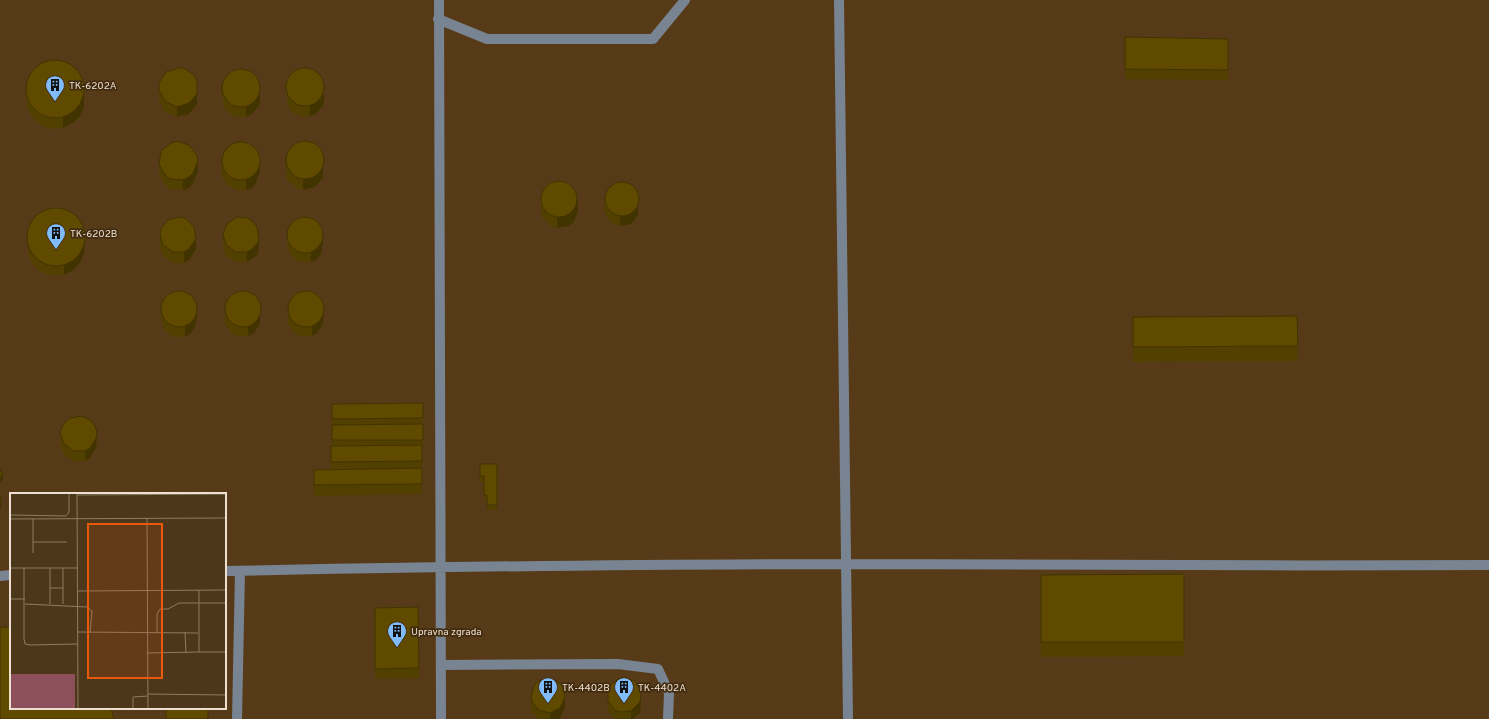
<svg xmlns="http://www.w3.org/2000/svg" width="1489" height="719" font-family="Overpass,sans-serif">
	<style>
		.built { fill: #573b18; fill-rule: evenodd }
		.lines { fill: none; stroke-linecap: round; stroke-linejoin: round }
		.minor { stroke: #788491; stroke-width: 10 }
		.wall { fill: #524000 }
		.shaded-wall { fill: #423400 }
		.building { fill: #5f4a00; stroke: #423400 }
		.labels { text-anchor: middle; stroke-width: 3.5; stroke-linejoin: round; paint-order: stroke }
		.poi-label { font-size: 10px; fill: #eee0d0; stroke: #422c10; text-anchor: start }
		.inset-road { fill: none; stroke: #8d7b63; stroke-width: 1 }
		.view { fill: #e8590c; fill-opacity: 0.15; stroke: #e8590c; stroke-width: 2 }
		.inset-edge { fill: none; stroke: #eee0d0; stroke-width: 2 }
	</style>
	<rect width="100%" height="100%" fill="#4d371b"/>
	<path class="built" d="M 0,0 L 1489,0 L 1489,719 L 0,719 ZM 11,494 L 225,494 L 225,708 L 11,708 Z"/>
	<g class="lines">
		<path class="minor" d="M 439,0 L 441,719
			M 839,0 L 848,719
			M 438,19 L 487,39 L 653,39 L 685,0
			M 225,571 C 432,567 640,564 847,564 C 1061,565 1275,566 1489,565
			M 0,576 L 11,575
			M 441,665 L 618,664 L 658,669 L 669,693 L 668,719
			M 237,719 L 240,571"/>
	</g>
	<path class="wall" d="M 1125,37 L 1228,39 L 1228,80 L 1125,79 Z
		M 286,83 L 324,104 L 316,114 L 310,116 L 304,117 L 297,115 L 292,112 L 288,106 L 286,93 Z
		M 222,84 L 260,104 L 252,114 L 246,117 L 240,117 L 233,116 L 224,107 L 222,94 Z
		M 26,88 L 84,97 L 84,107 L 80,116 L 73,123 L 63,128 L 54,129 L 45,127 L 37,122 L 31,115 L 27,107 Z
		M 159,90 L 197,104 L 189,114 L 177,117 L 165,112 L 159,100 Z
		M 286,157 L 323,177 L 315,187 L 303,190 L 297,188 L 287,180 L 286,167 Z
		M 159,164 L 198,171 L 193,183 L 189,188 L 183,190 L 170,189 L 165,185 L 159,174 Z
		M 221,164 L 260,171 L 256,183 L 252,188 L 246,190 L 239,191 L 227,185 L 221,174 Z
		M 604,201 L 638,204 L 638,215 L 631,224 L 620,226 L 614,224 L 610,221 L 604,211 Z
		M 541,202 L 578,210 L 574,222 L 569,226 L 557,228 L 551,226 L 543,218 L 541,212 Z
		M 223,234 L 259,249 L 257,255 L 252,259 L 247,262 L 236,262 L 226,256 L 223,245 Z
		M 287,234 L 323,242 L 321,254 L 317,259 L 311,262 L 299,262 L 294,259 L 291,255 L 287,244 Z
		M 27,235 L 85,244 L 84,254 L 80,263 L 73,270 L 64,275 L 55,276 L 46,274 L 38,270 L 32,263 L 28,254 Z
		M 160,235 L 196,249 L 189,260 L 184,263 L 173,263 L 163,256 L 160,245 Z
		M 161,309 L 197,317 L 194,329 L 190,334 L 185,337 L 173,337 L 164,330 L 161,319 Z
		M 225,314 L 260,317 L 260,323 L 254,333 L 248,336 L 237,336 L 232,334 L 225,324 Z
		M 288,314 L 324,317 L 323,323 L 317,333 L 312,336 L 300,336 L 295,334 L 288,324 Z
		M 1297,316 L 1298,361 L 1133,362 L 1133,317 Z
		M 423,403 L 423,450 L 422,450 L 422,494 L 314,496 L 314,470 L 331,469 L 331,446 L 332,446 L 332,404 Z
		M 60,433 L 97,442 L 96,448 L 90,458 L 85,461 L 74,462 L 64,455 L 60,443 Z
		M 480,464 L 497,464 L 497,510 L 487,510 L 487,500 L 484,500 L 484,482 L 480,482 Z
		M 1184,574 L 1184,656 L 1041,657 L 1041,575 Z
		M 418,607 L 419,678 L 375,679 L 375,608 Z
		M 608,691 L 641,701 L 640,713 L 633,719 L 615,719 L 608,711 Z
		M 531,697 L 565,707 L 560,718 L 558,719 L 538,719 L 532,712 L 531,707 Z"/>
	<path class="shaded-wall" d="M 84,86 L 84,107 L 80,116 L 73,123 L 63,128 L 63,117 Z
		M 197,94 L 197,104 L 189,114 L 177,117 L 177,107 Z
		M 260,94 L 260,104 L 252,114 L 246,117 L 246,107 Z
		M 324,94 L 324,104 L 316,114 L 310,116 L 310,106 Z
		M 198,161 L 198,171 L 193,183 L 189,188 L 183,190 L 183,180 Z
		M 260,161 L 260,171 L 256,183 L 252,188 L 246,190 L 246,180 Z
		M 323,167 L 323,177 L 315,187 L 303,190 L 303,180 Z
		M 638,194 L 638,215 L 631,224 L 620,226 L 620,216 Z
		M 578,200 L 578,210 L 574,222 L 569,226 L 557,228 L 557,218 Z
		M 323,232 L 323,242 L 321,254 L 317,259 L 311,262 L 311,252 Z
		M 85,234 L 84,254 L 80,263 L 73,270 L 64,275 L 64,265 Z
		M 196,239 L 196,249 L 189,260 L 184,263 L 184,252 Z
		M 259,239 L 259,249 L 257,255 L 252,259 L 247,262 L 247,252 Z
		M 197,307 L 197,317 L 194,329 L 190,334 L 185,337 L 185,326 Z
		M 260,307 L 260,323 L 254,333 L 248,336 L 248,326 Z
		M 324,307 L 323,323 L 317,333 L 312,336 L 312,326 Z
		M 97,432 L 96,448 L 90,458 L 85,461 L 85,451 Z
		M 3,474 L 3,479 L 0,484 L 0,479 Z
		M 1,502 L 1,508 L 0,510 L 0,505 Z
		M 641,691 L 641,701 L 640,713 L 633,719 L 631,719 L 631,711 Z
		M 565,697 L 565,707 L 560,718 L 558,719 L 550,719 L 550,713 Z"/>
	<path class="building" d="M 1125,37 L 1228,39 L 1228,70 L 1125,69 Z
		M26 89a29 29 0 1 1 58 0a29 29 0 1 1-58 0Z
		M286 87a19 19 0 1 1 38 0a19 19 0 1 1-38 0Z
		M 178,68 L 184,68 L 194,75 L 197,81 L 197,94 L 189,103 L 177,107 L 165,101 L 159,90 L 159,83 L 166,72 Z
		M222 88a19 19 0 1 1 38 0a19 19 0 1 1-38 0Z
		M 177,141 L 189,145 L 197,155 L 198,161 L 193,173 L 189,177 L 183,180 L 170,179 L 165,175 L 159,164 L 161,151 L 171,143 Z
		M286 160a19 19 0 1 1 38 0a19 19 0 1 1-38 0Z
		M222 161a19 19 0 1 1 38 0a19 19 0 1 1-38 0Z
		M541 199a18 18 0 1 1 36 0a18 18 0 1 1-36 0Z
		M605 199a17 17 0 1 1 34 0a17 17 0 1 1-34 0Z
		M27 237a29 29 0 1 1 58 0a29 29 0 1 1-58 0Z
		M 179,217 L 185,218 L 194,227 L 196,239 L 189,249 L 184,252 L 173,252 L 163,245 L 160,235 L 161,229 L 168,220 Z
		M 237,217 L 248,218 L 253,222 L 257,227 L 259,239 L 257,244 L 252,249 L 247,252 L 236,252 L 226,245 L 223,234 L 227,224 Z
		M287 235a18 18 0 1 1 36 0a18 18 0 1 1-36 0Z
		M161 309a18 18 0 1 1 36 0a18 18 0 1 1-36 0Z
		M288 309a18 18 0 1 1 36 0a18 18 0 1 1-36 0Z
		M225 309a18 18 0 1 1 36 0a18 18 0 1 1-36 0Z
		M 1297,316 L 1298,346 L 1133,347 L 1133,317 Z
		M 423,403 L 423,418 L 332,419 L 332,404 Z
		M 82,416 L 92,421 L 95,426 L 97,432 L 96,438 L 90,448 L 85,451 L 74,451 L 64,444 L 60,433 L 62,427 L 65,422 L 70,418 Z
		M 423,424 L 423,440 L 332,440 L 332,425 Z
		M 422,445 L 422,461 L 331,462 L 331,446 Z
		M 480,464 L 497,464 L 497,505 L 487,505 L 487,495 L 484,495 L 484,476 L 480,476 Z
		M 422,468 L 422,484 L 314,485 L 314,470 Z
		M 0,469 L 3,474 L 0,479 Z
		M 0,495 L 1,497 L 1,502 L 0,505 Z
		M 1184,574 L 1184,642 L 1041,642 L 1041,575 Z
		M 418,607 L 419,668 L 375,669 L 375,608 Z
		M 0,627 L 11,627 L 11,708 L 111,708 L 114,719 L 0,719 Z
		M 547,678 L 558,682 L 563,686 L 565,697 L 560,708 L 550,713 L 539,710 L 532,702 L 531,697 L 534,686 L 537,682 Z
		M 623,678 L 635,681 L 641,691 L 640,702 L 631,711 L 620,712 L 615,710 L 608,701 L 608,691 L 610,685 L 618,679 Z
		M 166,708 L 208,708 L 208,719 L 166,719 Z"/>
	<defs>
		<g id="building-pin" transform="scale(1)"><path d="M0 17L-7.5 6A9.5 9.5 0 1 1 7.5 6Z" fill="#81bcfa" stroke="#422c10"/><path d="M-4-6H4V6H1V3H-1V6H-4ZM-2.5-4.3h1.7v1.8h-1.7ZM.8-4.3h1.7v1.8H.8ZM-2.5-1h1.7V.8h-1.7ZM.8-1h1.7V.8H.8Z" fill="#111"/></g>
	</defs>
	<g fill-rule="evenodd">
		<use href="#building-pin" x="55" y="85"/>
		<use href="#building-pin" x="56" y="233"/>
		<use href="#building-pin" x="397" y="631"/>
		<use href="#building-pin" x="548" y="687"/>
		<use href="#building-pin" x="624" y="687"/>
	</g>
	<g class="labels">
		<g class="poi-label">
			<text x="69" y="89">TK-6202A</text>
			<text x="70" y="237">TK-6202B</text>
			<text x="411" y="635">Upravna zgrada</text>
			<text x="562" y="691">TK-4402B</text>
			<text x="638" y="691">TK-4402A</text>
		</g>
	</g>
	<g transform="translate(10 493)">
		<rect width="216" height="216" fill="#4d371b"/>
		<path d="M 0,181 L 65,181 L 65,216 L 0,216 Z" fill="#8d505a"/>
		<path class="inset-road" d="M 67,0 L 68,216M 67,2 L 216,1M 0,22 L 56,23 L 59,19 L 59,0M 0,26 L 216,25M 23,26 L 23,60M 137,26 L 138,216M 23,49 L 57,49M 0,75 L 14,75M 53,75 L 53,111M 67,75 L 14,75 L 14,146 L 15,151 L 20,152 L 68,151M 40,95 L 53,95M 189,97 L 189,159 L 216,159M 68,98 L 216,97M 0,106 L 15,106M 15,111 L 77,114 L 82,118 L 80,140M 40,111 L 40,75M 68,139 L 188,140M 147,139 L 147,121 L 150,116 L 158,116 L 169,110 L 216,110M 175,139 L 176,160M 137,160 L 189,159M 138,201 L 216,202M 123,216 L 123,204 L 138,203"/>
		<path class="view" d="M 78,31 L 152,31 L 152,185 L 78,185 Z"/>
		<rect width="216" height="216" class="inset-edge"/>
	</g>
</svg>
